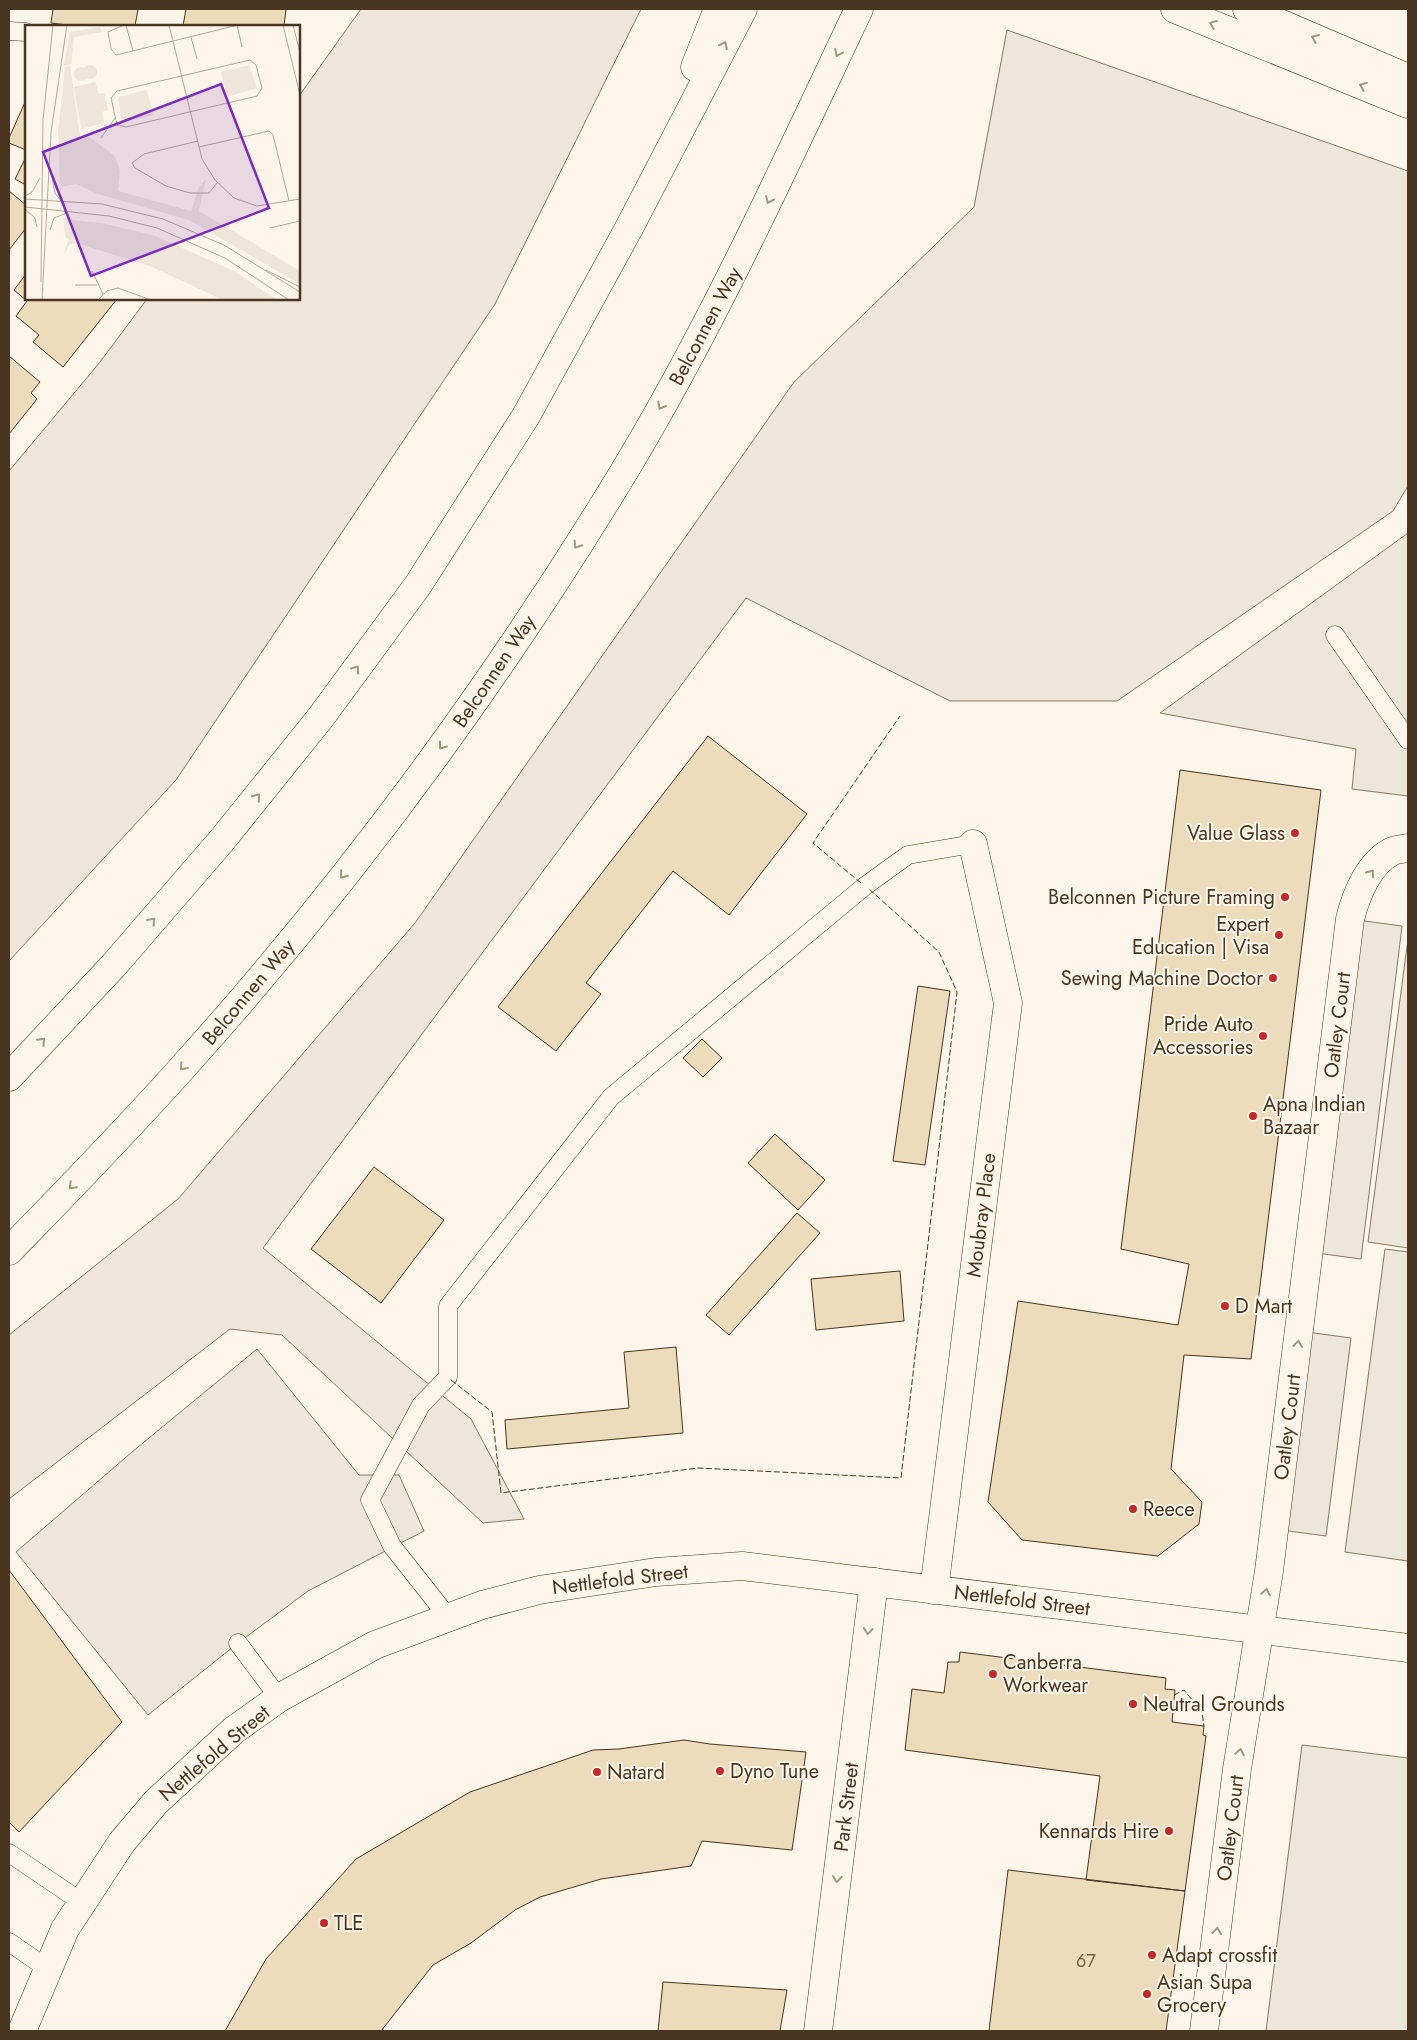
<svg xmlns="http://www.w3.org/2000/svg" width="1417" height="2040" font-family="Jost,sans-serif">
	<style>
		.green { fill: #ede6d9; stroke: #887966 }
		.parking { fill: #ede7d9; stroke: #887966 }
		.building { fill: #ecdcbc; stroke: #4a3520 }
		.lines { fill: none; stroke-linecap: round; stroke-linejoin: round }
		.lane-casing { stroke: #4a3520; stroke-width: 19 }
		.street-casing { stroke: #4a3520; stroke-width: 29 }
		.secondary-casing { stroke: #4a3520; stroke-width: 29 }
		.primary-casing { stroke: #4a3520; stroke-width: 29 }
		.lane { stroke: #fbf6e9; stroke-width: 18 }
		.street { stroke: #fbf6e9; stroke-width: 28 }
		.secondary { stroke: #fbf6e9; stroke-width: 28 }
		.primary { stroke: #fbf6e9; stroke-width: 28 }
		.fence { stroke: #4a3520; stroke-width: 1; stroke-dasharray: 6 2.5; stroke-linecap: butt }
		.oneway { stroke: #a29684 }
		.poi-dot { fill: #c62828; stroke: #fbf6e9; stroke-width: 2 }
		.labels { text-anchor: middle; stroke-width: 4; stroke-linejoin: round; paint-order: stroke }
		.number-label { font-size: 18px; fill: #725f47 }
		.street-label { font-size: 20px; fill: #4a3520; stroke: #fbf6e9 }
		.poi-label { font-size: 20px; fill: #4a3520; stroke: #fbf6e9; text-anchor: start }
		.inset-road { fill: none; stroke: #b4a999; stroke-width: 1 }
		.view { fill: #7b2cbf; fill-opacity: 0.15; stroke: #7b2cbf; stroke-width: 2.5 }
		.inset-edge { fill: none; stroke: #4a3520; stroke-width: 2.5 }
	</style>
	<rect width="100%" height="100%" fill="#fbf6e9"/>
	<path class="green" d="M 361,9 L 641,9 L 495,304 L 176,780 L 9,961 L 9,471 L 100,362 L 147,299 L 299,299 L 299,96 Z
		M 1007,30 L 1408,171 L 1408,486 L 1393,511 L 1117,701 L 950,701 L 746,598 L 263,1248 L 471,1419 L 524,1519 L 483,1523 L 282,1335 L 230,1329 L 9,1499 L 9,1335 L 178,1199 L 415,923 L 794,382 L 974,207 Z
		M 1408,939 L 1408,1248 L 1368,1242 Z"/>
	<path class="parking" d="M 1408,533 L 1408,796 L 1352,789 L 1356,749 L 1160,713 Z
		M 1350,919 L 1402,926 L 1361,1259 L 1309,1252 Z
		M 1385,1249 L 1408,1252 L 1408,1561 L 1345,1552 Z
		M 1299,1331 L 1351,1338 L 1326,1536 L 1274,1529 Z
		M 257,1349 L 359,1475 L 399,1475 L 424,1531 L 308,1591 L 238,1643 L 148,1715 L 16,1552 L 132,1452 Z
		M 1302,1745 L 1408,1758 L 1408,2031 L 1266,2031 Z"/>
	<path class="building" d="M 53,9 L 138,9 L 135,26 L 76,26 L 51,23 Z
		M 186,9 L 286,9 L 284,26 L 183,26 Z
		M 26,100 L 26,150 L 9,143 L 9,138 Z
		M 26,157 L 26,185 L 15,179 Z
		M 9,191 L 26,205 L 26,228 L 9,250 Z
		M 26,274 L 26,299 L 117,299 L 63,367 L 33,342 L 39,335 L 16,316 L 27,301 L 14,290 Z
		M 9,356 L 40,382 L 31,393 L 37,399 L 9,434 Z
		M 708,736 L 807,814 L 729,915 L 673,871 L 586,983 L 601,994 L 556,1051 L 498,1007 Z
		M 1180,770 L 1321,790 L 1251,1359 L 1184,1355 L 1171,1469 L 1202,1502 L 1199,1524 L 1158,1556 L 1022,1540 L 988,1502 L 1018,1301 L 1178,1325 L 1189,1264 L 1121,1249 Z
		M 918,986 L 950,991 L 925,1165 L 893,1161 Z
		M 702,1039 L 722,1058 L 703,1077 L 683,1058 Z
		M 775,1134 L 825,1180 L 798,1210 L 748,1163 Z
		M 374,1167 L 444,1220 L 381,1303 L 311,1249 Z
		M 797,1213 L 820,1233 L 729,1335 L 706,1315 Z
		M 900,1271 L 904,1321 L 816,1330 L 811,1279 Z
		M 676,1347 L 683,1433 L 507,1449 L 505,1420 L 629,1408 L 624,1352 Z
		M 9,1570 L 122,1722 L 19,1832 L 9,1822 Z
		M 960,1652 L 1166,1678 L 1165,1689 L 1175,1690 L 1172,1722 L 1204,1726 L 1203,1735 L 1206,1736 L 1185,1891 L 1086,1880 L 1100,1776 L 905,1750 L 912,1689 L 944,1693 L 948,1662 L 959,1662 Z
		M 684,1740 L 710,1744 L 806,1752 L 792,1850 L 702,1841 L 691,1866 L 601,1879 L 540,1897 L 515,1910 L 471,1943 L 433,1965 L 381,2031 L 225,2031 L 266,1959 L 356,1859 L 470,1792 L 593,1750 L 619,1749 Z
		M 1008,1870 L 1185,1891 L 1166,2031 L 989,2031 Z
		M 663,1982 L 787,1990 L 780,2031 L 658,2031 Z"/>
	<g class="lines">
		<g class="lane-casing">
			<path id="lane" d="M 9,31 L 26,32
				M 1335,635 L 1408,740
				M 448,1617 L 392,1546 L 370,1500 L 421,1405 L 448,1377 L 448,1306 L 611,1097 L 865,886 L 908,855 L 973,844
				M 238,1643 L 279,1698
				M 9,1853 L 83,1903
				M 9,1942 L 48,1969"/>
		</g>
		<g class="street-casing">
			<path id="street" d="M 934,1590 L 1008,1003 L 973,844
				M 818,2031 L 874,1582
				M 1204,2031 L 1237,1769 L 1269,1571 L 1350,919 C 1356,895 1369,862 1393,851 C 1397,849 1403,849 1408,848"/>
		</g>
		<g class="secondary-casing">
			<path id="secondary" d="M 22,2031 L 65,1929 L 122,1842 L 156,1802 L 234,1730 L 279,1698 L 375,1645 L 482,1605 L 539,1590 L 656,1572 L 742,1566 L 1408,1648"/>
		</g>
		<g class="primary-casing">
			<path id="primary" d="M 1175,9 L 1408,104
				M 1247,9 L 1408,78
				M 695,67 L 718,9
				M 9,1077 L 114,965 L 222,840 L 321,717 L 418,585 L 526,416 L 629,228 L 743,9
				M 9,1251 C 71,1187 133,1124 192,1057 C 354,876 499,678 625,470 C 714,322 785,165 859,9"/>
		</g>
		<use href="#lane" class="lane"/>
		<use href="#street" class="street"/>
		<use href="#secondary" class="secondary"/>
		<use href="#primary" class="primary"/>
		<path class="fence" d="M 861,883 L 813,843 L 900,716
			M 451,1380 L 492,1412 L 501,1493 L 698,1468 L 901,1478 L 957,992 L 939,952 L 869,889
			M 1174,1695 L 1184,1690 L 1202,1712 L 1204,1726"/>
	</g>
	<defs><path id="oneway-chevron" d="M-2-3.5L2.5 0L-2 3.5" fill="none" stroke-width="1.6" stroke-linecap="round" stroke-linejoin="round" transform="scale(1.25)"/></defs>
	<g class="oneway">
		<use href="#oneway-chevron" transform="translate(1213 24) rotate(-158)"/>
		<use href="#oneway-chevron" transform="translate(1315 38) rotate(-157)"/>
		<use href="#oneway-chevron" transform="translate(724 45) rotate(-63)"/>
		<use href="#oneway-chevron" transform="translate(838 53) rotate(115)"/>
		<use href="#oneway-chevron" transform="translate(1363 86) rotate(-158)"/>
		<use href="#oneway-chevron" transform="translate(769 200) rotate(115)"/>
		<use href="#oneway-chevron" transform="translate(661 406) rotate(120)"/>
		<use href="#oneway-chevron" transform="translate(577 545) rotate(123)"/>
		<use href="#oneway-chevron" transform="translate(356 669) rotate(-54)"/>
		<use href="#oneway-chevron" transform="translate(442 746) rotate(126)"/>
		<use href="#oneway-chevron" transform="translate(257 797) rotate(-51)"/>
		<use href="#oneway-chevron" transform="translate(1371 873) rotate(-55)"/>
		<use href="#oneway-chevron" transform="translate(343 875) rotate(128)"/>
		<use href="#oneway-chevron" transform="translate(152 921) rotate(-49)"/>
		<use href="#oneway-chevron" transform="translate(42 1041) rotate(-47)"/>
		<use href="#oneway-chevron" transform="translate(183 1067) rotate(132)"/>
		<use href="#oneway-chevron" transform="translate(72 1186) rotate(135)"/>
		<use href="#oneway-chevron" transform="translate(1298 1344) rotate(-83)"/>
		<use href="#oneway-chevron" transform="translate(1266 1592) rotate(-81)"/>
		<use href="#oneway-chevron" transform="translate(868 1631) rotate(97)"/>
		<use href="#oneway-chevron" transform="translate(1240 1752) rotate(-80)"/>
		<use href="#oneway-chevron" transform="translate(837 1879) rotate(97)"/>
		<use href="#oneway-chevron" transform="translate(1217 1931) rotate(-83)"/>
	</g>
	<g class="poi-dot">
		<circle cx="1295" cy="833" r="5"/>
		<circle cx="1285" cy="897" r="5"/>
		<circle cx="1279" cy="935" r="5"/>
		<circle cx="1273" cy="978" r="5"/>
		<circle cx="1263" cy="1036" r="5"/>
		<circle cx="1253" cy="1116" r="5"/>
		<circle cx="1225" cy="1306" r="5"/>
		<circle cx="1133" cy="1509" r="5"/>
		<circle cx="993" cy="1674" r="5"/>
		<circle cx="1133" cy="1704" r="5"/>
		<circle cx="720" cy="1771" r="5"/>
		<circle cx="597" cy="1772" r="5"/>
		<circle cx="1169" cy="1831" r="5"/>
		<circle cx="324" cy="1923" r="5"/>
		<circle cx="1152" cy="1955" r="5"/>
		<circle cx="1147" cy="1994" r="5"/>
	</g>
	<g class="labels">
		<g class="number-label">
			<text x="1086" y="1967">67</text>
		</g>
		<g class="street-label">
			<text transform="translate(705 326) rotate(-62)" y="7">Belconnen Way</text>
			<text transform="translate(494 671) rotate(-56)" y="7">Belconnen Way</text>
			<text transform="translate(248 992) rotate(-50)" y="7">Belconnen Way</text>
			<text transform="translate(1337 1025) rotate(-83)" y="7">Oatley Court</text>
			<text transform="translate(981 1215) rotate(-83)" y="7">Moubray Place</text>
			<text transform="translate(1287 1427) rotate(-83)" y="7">Oatley Court</text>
			<text transform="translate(620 1579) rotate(-7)" y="7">Nettlefold Street</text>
			<text transform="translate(1022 1600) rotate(7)" y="7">Nettlefold Street</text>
			<text transform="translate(214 1753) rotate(-40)" y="7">Nettlefold Street</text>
			<text transform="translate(846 1807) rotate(-83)" y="7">Park Street</text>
			<text transform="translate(1230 1828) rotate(-83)" y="7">Oatley Court</text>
		</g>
		<g class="poi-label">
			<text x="1285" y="840" text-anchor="end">Value Glass</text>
			<text x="1275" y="904" text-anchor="end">Belconnen Picture Framing</text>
			<text x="1269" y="931" text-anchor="end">Expert<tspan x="1269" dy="23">Education | Visa</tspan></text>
			<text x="1263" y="985" text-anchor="end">Sewing Machine Doctor</text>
			<text x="1253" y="1031" text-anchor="end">Pride Auto<tspan x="1253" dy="23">Accessories</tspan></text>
			<text x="1263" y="1111">Apna Indian<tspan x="1263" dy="23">Bazaar</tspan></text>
			<text x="1235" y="1313">D Mart</text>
			<text x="1143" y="1516">Reece</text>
			<text x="1003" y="1669">Canberra<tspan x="1003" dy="23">Workwear</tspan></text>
			<text x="1143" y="1711">Neutral Grounds</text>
			<text x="730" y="1778">Dyno Tune</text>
			<text x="607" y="1779">Natard</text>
			<text x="1159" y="1838" text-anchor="end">Kennards Hire</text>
			<text x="334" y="1930">TLE</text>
			<text x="1162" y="1962">Adapt crossfit</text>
			<text x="1157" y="1989">Asian Supa<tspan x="1157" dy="23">Grocery</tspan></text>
		</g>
	</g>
	<g transform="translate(25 25)">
		<rect width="275" height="275" fill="#fbf6e9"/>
		<path d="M 75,2 L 77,7 L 49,12 L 46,39 L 39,41 L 45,7 ZM 45,40 L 55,111 L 64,112 L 89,130 L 95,145 L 93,166 L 166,186 L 174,162 L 181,154 L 174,186 L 275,246 L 275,259 L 164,195 L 73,169 L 51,159 L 35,162 L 33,107 L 40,42 ZM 224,40 L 232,63 L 202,72 L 196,47 ZM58 47a7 7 0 1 1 14 0a7 7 0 1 1-14 0ZM49 49a7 7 0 1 1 14 0a7 7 0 1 1-14 0ZM 70,57 L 74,69 L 79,68 L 83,85 L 77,87 L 79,98 L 56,104 L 49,62 ZM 122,65 L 128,90 L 97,98 L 93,72 ZM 38,194 L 76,198 L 128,210 L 209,246 L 252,275 L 198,275 L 125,241 L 51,218 L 44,220 L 39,228 L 44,214 L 41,213 Z" fill="#ede6d9"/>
		<path class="inset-road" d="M 99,0 L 83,7 L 86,24 L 91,30 L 213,0M 101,0 L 108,26M 144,0 L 177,134 L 190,155 L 209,173 L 232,181 L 275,174M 212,0 L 217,22M 258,0 L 275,70M 268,0 L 275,27M 166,12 L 172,34M 225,35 L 231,40 L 237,63 L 232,71 L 101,102 L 92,100 L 86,73 L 92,66 ZM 76,113 L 90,93M 173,116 L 119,129 L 107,138 L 110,143 L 141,161 L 165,168 L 184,168 L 192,158M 174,122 L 244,106 L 248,110 L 264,176M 27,152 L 30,168 L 36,176M 0,171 L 7,167 L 15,153M 0,174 L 77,179 L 138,194 L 199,220 L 275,267M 0,182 L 84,191 L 132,203 L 200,233 L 264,275M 0,184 L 10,193 L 12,202M 245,203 L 275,196M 25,205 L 29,193 L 42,188M 241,245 L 275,262M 67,246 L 78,269M 16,257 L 18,95 L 28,0M 50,260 L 72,260M 17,275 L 26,107 L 42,0M 73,275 L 82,266 L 93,263 L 126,275"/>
		<path class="view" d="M 196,59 L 244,183 L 66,251 L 18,127 Z"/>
		<rect width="275" height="275" class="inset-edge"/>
	</g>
	<rect width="1417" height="2040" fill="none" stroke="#4a3520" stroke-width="20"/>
</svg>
